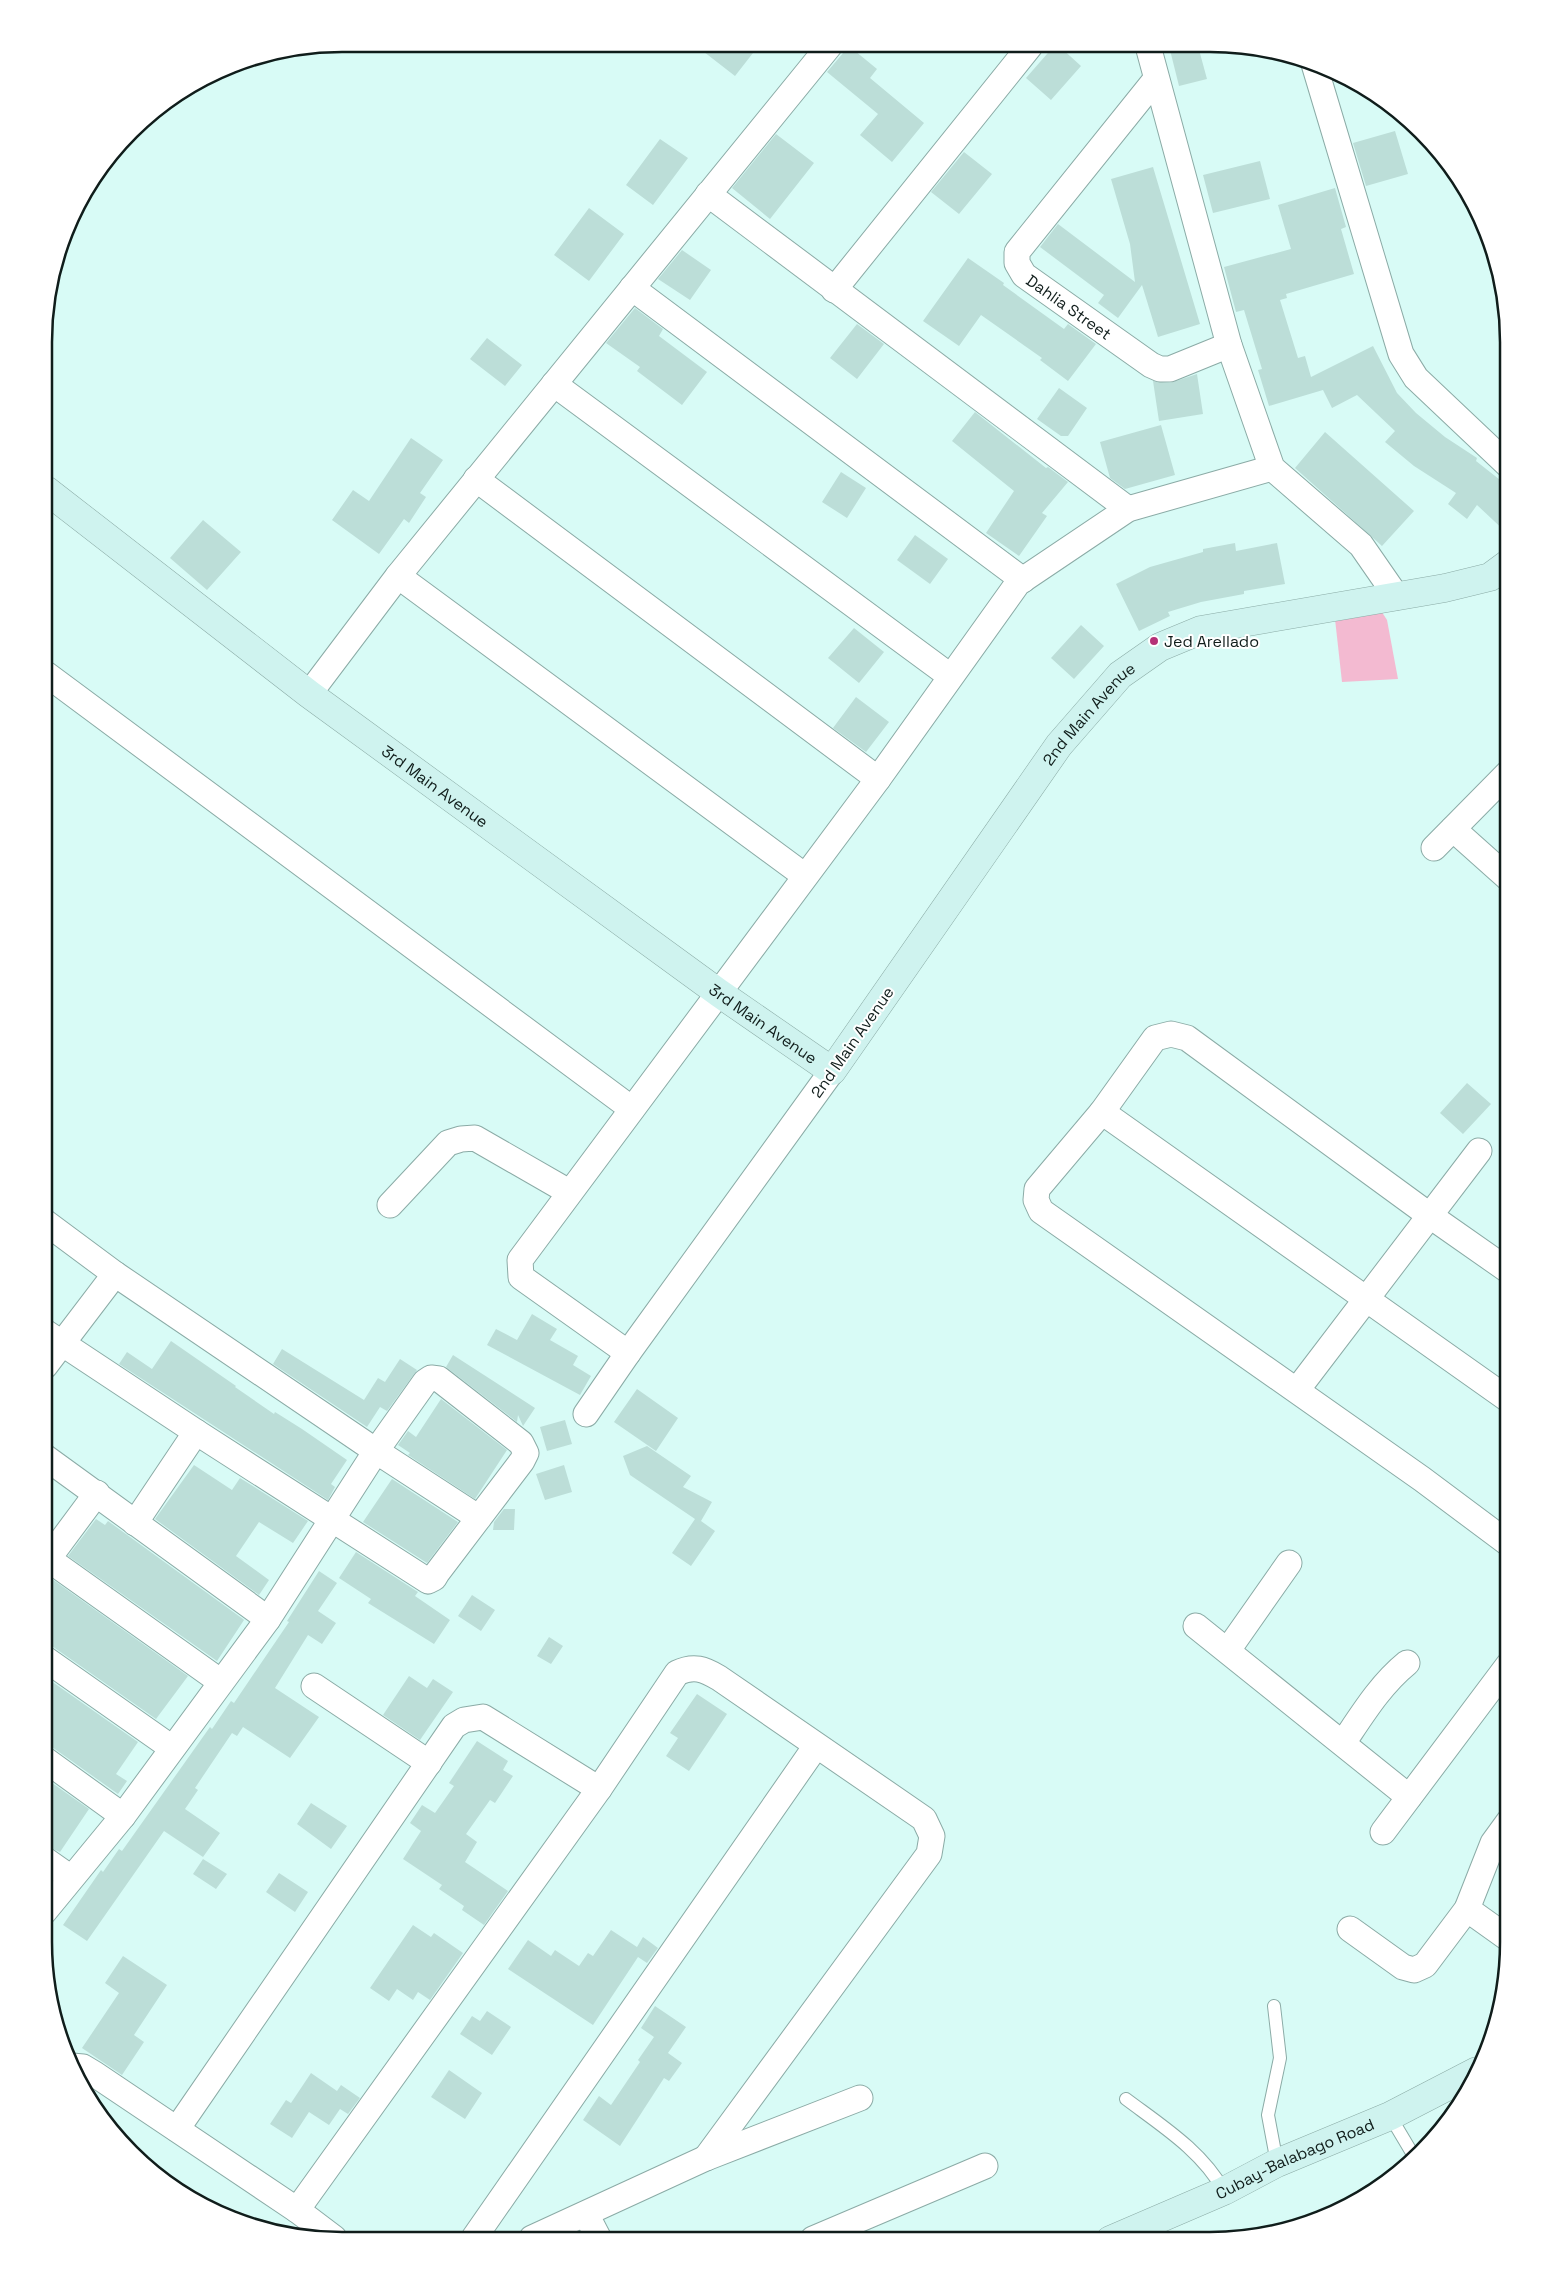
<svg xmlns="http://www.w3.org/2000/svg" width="1553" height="2284" font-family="'Space Grotesk',sans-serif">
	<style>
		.green { fill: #f3bad1 }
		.building { fill: #bcded8 }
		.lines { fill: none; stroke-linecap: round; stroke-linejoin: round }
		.lane-casing { stroke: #8baba6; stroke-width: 14 }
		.street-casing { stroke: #8baba6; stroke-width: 27 }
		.secondary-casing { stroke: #8baba6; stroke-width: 29 }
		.lane { stroke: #fff; stroke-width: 12 }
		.street { stroke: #fff; stroke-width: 25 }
		.secondary { stroke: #cff3ef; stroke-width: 28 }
		.poi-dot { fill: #b53177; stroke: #fff; stroke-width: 2 }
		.labels { text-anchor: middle; stroke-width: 4; stroke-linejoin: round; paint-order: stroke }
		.street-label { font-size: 16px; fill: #101d1b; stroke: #fff }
		.poi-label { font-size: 16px; fill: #101d1b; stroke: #fff; text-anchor: start }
		.rim { fill: none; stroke: #101d1b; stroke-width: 2.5 }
	</style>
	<rect width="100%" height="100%" fill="#d8fbf6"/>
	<path class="green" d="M 1376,603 L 1387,620 L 1398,679 L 1342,682 L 1334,610 Z"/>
	<path class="building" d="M 695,45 L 743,45 L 753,53 L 735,76 Z
		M 849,46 L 877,69 L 870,78 L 924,123 L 892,162 L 860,135 L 878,114 L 827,72 Z
		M 1054,46 L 1059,46 L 1081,66 L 1051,100 L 1026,78 Z
		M 1169,46 L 1198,46 L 1207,79 L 1179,86 Z
		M 1395,131 L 1408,174 L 1366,186 L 1353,143 Z
		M 776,134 L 814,163 L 770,219 L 732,188 Z
		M 660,139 L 688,158 L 653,205 L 626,185 Z
		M 964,152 L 992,174 L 959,214 L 931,192 Z
		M 1260,161 L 1270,199 L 1213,213 L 1203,175 Z
		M 1153,167 L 1200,324 L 1158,337 L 1142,285 L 1118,318 L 1098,303 L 1104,295 L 1040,247 L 1058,224 L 1135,282 L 1130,244 L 1111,179 Z
		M 1335,188 L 1346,227 L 1341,229 L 1354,274 L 1286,294 L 1287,298 L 1280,300 L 1298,358 L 1305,356 L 1311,377 L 1373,346 L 1397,393 L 1416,413 L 1445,437 L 1477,458 L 1476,461 L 1509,487 L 1509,535 L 1477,505 L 1467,519 L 1448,504 L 1456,493 L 1414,466 L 1385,442 L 1395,431 L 1357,395 L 1332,408 L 1323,390 L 1269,406 L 1258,370 L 1262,369 L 1244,310 L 1236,312 L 1224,267 L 1291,249 L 1278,205 Z
		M 589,208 L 624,234 L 589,281 L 554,255 Z
		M 682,250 L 711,270 L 690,300 L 658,279 Z
		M 968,258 L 1004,283 L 1003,285 L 1064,329 L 1068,324 L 1096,344 L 1068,381 L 1040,360 L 1042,358 L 981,315 L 959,346 L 923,321 Z
		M 635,308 L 663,329 L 659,336 L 707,372 L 682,405 L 637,371 L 640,367 L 606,343 Z
		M 857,324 L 884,344 L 857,379 L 830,358 Z
		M 487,338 L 522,365 L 505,386 L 470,359 Z
		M 1197,374 L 1203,414 L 1159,421 L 1153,381 L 1170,383 Z
		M 1059,388 L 1087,408 L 1068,436 L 1061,436 L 1037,419 Z
		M 975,412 L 1046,468 L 1048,467 L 1068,482 L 1042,513 L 1047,516 L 1019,556 L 986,533 L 1014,491 L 952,441 Z
		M 1161,425 L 1175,475 L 1125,489 L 1110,478 L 1100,442 Z
		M 1325,432 L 1414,511 L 1382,546 L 1295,468 Z
		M 411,438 L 443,460 L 420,493 L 426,497 L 409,523 L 404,519 L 379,554 L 332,520 L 353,490 L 369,501 Z
		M 841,472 L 866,488 L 847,518 L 822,502 Z
		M 203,520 L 241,552 L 207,590 L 170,558 Z
		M 915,535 L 948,559 L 930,584 L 897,560 Z
		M 1235,543 L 1236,551 L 1277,543 L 1285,584 L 1244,591 L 1244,594 L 1201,602 L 1168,612 L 1170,616 L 1139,631 L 1116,584 L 1150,567 L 1203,552 L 1203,549 Z
		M 1081,625 L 1104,646 L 1074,679 L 1051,658 Z
		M 854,628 L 884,652 L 859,683 L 828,658 Z
		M 856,697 L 889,722 L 866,752 L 833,728 Z
		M 1467,1083 L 1491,1104 L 1463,1134 L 1440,1113 Z
		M 532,1314 L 557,1329 L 550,1340 L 578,1356 L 573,1365 L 591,1376 L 580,1395 L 487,1345 L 496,1329 L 517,1340 Z
		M 171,1341 L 236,1386 L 235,1387 L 274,1414 L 275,1412 L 302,1429 L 347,1460 L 331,1484 L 335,1487 L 328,1500 L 119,1364 L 127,1352 L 152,1369 Z
		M 282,1349 L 364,1400 L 378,1378 L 385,1382 L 400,1359 L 417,1370 L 387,1411 L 380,1407 L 367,1427 L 273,1364 Z
		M 453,1355 L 535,1408 L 523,1426 L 518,1415 L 517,1422 L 446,1367 Z
		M 637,1389 L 678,1418 L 656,1451 L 614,1422 Z
		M 441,1399 L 507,1450 L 475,1499 L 408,1455 L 410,1453 L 398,1445 L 408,1431 L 416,1437 Z
		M 565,1420 L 572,1444 L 547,1451 L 540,1427 Z
		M 647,1446 L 691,1476 L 683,1487 L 712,1502 L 701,1521 L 715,1531 L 691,1566 L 672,1553 L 695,1519 L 630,1475 L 623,1456 Z
		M 194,1465 L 232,1490 L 240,1478 L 308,1521 L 293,1543 L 259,1522 L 236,1556 L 269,1580 L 259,1595 L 155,1519 Z
		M 564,1465 L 572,1492 L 545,1500 L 536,1474 Z
		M 392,1479 L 458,1522 L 427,1563 L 363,1522 Z
		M 504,1509 L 515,1509 L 514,1530 L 493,1530 L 494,1522 Z
		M 96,1519 L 105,1525 L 108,1521 L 243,1619 L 244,1620 L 217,1661 L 68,1556 Z
		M 356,1552 L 418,1592 L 415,1596 L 450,1620 L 434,1644 L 368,1603 L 371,1599 L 339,1578 Z
		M 319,1571 L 337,1583 L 318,1611 L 336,1623 L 322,1644 L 308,1635 L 275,1688 L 319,1717 L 290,1758 L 243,1727 L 237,1736 L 232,1733 L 195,1788 L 198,1790 L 185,1809 L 220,1833 L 203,1857 L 164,1831 L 87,1941 L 63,1925 L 101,1870 L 103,1872 L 119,1849 L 122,1851 L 210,1727 L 212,1729 L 231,1701 L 234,1703 L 289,1622 L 287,1621 Z
		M 52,1579 L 188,1676 L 156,1719 L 52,1646 L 44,1644 L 44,1590 Z
		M 472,1595 L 495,1610 L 481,1631 L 458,1616 Z
		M 549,1637 L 563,1646 L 551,1664 L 537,1656 Z
		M 44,1676 L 138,1742 L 116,1774 L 127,1781 L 118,1794 L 52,1747 L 44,1745 Z
		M 409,1676 L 427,1688 L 433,1679 L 453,1692 L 420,1740 L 383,1715 Z
		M 697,1694 L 727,1714 L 689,1771 L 666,1756 L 678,1738 L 670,1733 Z
		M 477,1741 L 508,1761 L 503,1770 L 513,1776 L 495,1803 L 490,1800 L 466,1834 L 477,1842 L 465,1862 L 508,1891 L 484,1925 L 462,1910 L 464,1906 L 439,1889 L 442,1885 L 403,1859 L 421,1831 L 410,1823 L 422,1805 L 435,1813 L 454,1786 L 449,1783 Z
		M 45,1778 L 89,1809 L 60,1852 L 44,1845 Z
		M 311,1803 L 347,1826 L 331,1849 L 297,1824 Z
		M 203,1859 L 227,1874 L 216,1889 L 193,1874 Z
		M 279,1873 L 308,1892 L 295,1912 L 266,1892 Z
		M 413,1925 L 431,1937 L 434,1933 L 463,1953 L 430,2000 L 418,1992 L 413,2000 L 397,1989 L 389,2001 L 370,1988 Z
		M 611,1930 L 637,1947 L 643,1937 L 658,1948 L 647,1963 L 638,1957 L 593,2025 L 508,1969 L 528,1940 L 551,1956 L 555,1950 L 579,1966 L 588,1953 L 593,1956 Z
		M 123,1956 L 167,1985 L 134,2035 L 144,2042 L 122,2075 L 82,2048 L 119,1993 L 105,1983 Z
		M 655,2006 L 686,2027 L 668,2053 L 682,2063 L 669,2081 L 664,2078 L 620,2146 L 583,2120 L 599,2096 L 611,2105 L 640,2062 L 638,2060 L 654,2037 L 641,2028 Z
		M 487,2011 L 511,2027 L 492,2055 L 460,2034 L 472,2016 L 480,2021 Z
		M 449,2070 L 482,2093 L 465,2119 L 431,2097 Z
		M 311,2073 L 337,2091 L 341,2085 L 360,2098 L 348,2114 L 340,2109 L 329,2125 L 309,2112 L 292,2138 L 270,2124 L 286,2100 L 291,2103 Z"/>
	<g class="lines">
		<g class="lane-casing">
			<path id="lane" d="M 1274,2006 L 1280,2058 L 1268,2115 L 1277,2163
				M 1126,2099 C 1162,2126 1202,2151 1224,2191
				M 1390,2116 L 1415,2158"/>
		</g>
		<g class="street-casing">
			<g id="street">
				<path d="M 1148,46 L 1229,345 L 1272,468 L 1361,545 L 1397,597"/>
				<path d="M 1314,64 L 1401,354 L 1416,378 L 1509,466"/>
				<path id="s1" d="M 1156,79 L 1017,252 L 1017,263 L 1024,275 L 1151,365 L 1160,369 L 1170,369 L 1229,345"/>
				<path d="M 708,194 L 1128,509"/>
				<path d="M 632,288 L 1023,580"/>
				<path d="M 834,290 L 1030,46"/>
				<path d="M 554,384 L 950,676"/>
				<path d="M 476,479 L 878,779"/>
				<path d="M 398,576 L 805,876"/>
				<path d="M 46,674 L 632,1109"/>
				<path d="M 309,694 L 398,576 L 830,45"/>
				<path d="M 1453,829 L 1509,879"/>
				<path d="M 1434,848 L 1509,772"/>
				<path d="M 832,1071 L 628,1353 L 521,1277 L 520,1260 L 878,779 L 1018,583 L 1128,509 L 1272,468"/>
				<path d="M 1102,1112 L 1509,1400"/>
				<path d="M 390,1205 L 448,1143 L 461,1139 L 475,1138 L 569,1192"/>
				<path d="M 45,1332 L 196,1432 L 428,1581 L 434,1578 L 437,1573 L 522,1461 L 526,1453 L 521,1443 L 439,1379 L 431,1378 L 425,1382 L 376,1451 L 479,1518"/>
				<path d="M 45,1366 L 115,1274"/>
				<path d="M 1297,1390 L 1479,1151"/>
				<path d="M 586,1414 L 628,1353"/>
				<path d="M 45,1457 L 268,1619"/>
				<path d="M 135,1523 L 196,1432"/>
				<path d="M 1509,1544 L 1422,1479 L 1041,1211 L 1036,1200 L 1037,1189 L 1102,1112 L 1155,1038 L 1171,1034 L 1187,1038 L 1429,1215 L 1509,1271"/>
				<path d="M 44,1556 L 221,1682"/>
				<path d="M 48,1559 L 97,1493"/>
				<path d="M 1196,1626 L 1409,1797"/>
				<path d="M 1228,1650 L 1289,1563"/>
				<path d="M 44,1658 L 172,1748"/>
				<path d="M 314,1686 L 429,1763"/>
				<path d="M 1343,1743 C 1362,1715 1380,1685 1407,1663"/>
				<path d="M 44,1759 L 123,1816"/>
				<path d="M 1383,1832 L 1509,1664"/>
				<path d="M 44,1859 L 71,1878"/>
				<path d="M 1467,1909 L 1509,1939"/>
				<path d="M 44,1912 L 123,1816 L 268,1619 L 376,1451 L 115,1274 L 45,1222"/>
				<path d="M 1350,1929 L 1403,1967 L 1414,1970 L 1425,1965 L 1467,1909 L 1493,1843 L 1509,1821"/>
				<path d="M 72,2066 L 83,2067 L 93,2073 L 297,2210 L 334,2238"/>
				<path d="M 177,2129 L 454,1726 L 464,1720 L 483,1717 L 599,1789"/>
				<path d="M 297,2210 L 599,1789 L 677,1673 C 694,1665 704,1669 719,1678 L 924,1819 L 932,1836 L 929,1854 L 706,2158"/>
				<path d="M 586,2214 L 599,2239"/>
				<path d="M 474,2238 L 816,1746"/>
				<path d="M 532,2238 L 706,2158 L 860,2098"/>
				<path d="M 813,2239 L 985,2166"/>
			</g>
		</g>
		<g class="secondary-casing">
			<g id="secondary">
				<path id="s2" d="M 46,490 L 309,694 L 719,993 L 832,1071 L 1059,745 L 1120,675 L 1160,647 L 1201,630 L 1445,588 L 1490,577 L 1509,563"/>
				<path id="s3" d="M 1110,2240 L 1224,2191 L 1277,2163 L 1390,2116 L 1477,2071"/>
			</g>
		</g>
		<use href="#lane" class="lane"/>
		<use href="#street" class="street"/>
		<use href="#secondary" class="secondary"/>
	</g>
	<circle class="poi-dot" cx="1154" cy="641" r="5"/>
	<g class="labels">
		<g class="street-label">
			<text dy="6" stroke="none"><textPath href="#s1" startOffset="302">Dahlia Street</textPath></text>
			<text dy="6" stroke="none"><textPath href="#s2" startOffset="1418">2nd Main Avenue</textPath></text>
			<text dy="6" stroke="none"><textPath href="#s2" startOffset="489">3rd Main Avenue</textPath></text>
			<text dy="6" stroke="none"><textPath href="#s2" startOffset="894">3rd Main Avenue</textPath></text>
			<text transform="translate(852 1042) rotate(-55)" y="6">2nd Main Avenue</text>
			<text dy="6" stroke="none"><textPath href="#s3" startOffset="202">Cubay-Balabago Road</textPath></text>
		</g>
		<g class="poi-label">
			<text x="1164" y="647">Jed Arellado</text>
		</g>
	</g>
	<path d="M0 0H1553V2284H0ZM342 52H1210A290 290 0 0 1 1500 342V1942A290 290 0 0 1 1210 2232H342A290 290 0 0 1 52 1942V342A290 290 0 0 1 342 52Z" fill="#fff" fill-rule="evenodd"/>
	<path class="rim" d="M342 52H1210A290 290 0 0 1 1500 342V1942A290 290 0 0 1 1210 2232H342A290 290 0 0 1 52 1942V342A290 290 0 0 1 342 52Z"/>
</svg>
